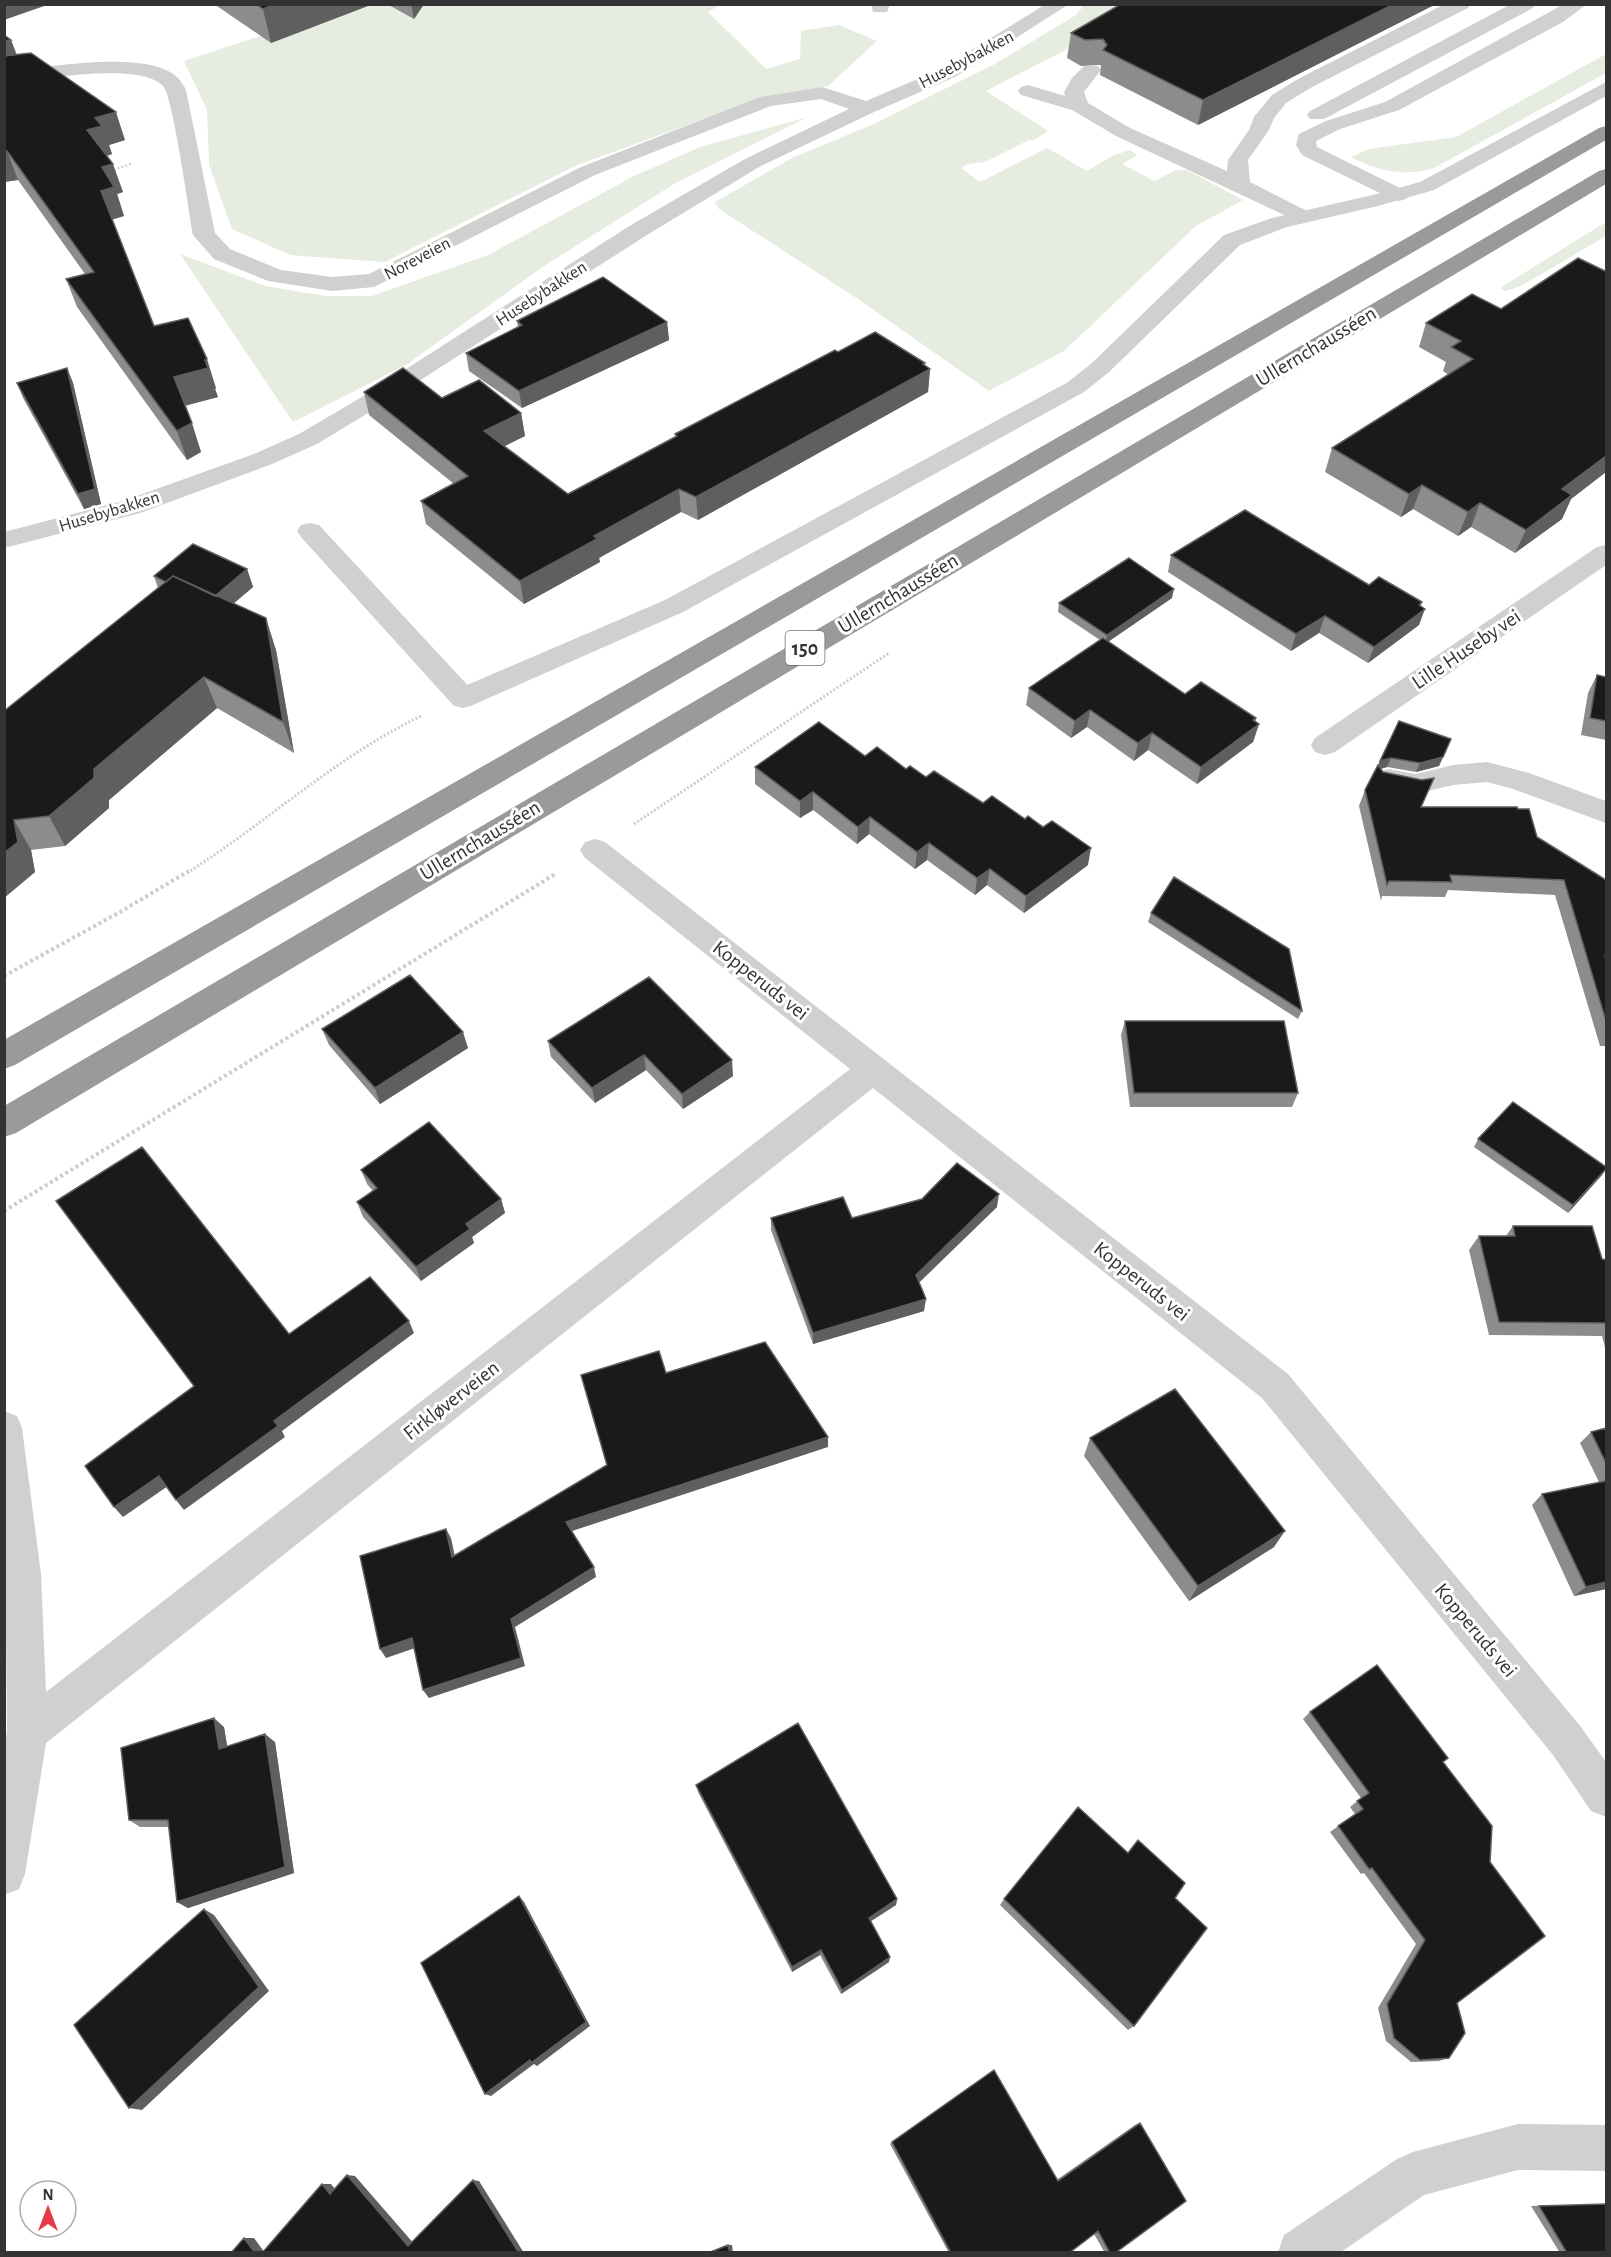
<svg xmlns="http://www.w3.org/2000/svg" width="1611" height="2257" font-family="'Alegreya Sans',sans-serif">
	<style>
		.green { fill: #e6ecdf }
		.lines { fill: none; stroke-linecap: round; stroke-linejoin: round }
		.path-far2 { stroke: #cdcdcd; stroke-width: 2; stroke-dasharray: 2 2; stroke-linecap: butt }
		.path-far1 { stroke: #cdcdcd; stroke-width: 3; stroke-dasharray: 2 2; stroke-linecap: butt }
		.path { stroke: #cdcdcd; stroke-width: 4; stroke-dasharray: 3 3; stroke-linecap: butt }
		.lane { fill: #d0d0d0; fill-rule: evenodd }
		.street { fill: #d0d0d0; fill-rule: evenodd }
		.highway { fill: #9a9a9a; fill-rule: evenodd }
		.wall { fill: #8c8c8c }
		.shaded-wall { fill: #5f5f5f }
		.building { fill: #1a1a1a; stroke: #5f5f5f; stroke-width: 1.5 }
		.labels { text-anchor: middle; stroke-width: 6; stroke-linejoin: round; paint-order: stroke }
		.far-street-label { font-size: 18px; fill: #333; stroke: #fff }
		.shield { fill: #fff; stroke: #707070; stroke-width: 1.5 }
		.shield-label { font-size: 20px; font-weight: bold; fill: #333 }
		.street-label { font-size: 21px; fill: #333; stroke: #fff }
	</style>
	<rect width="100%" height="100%" fill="#fff"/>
	<path class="green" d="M 357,4 L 720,5 L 708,12 L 766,69 L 800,59 L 801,31 L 839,25 L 877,41 L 828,86 L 764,97 L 575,166 L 385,262 L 290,255 L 232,229 L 209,165 L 207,110 L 184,61 Z
		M 1085,4 L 1142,5 L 1058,54 L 986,91 L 1048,131 L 1032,141 L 1029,140 L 985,162 L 968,164 L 961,168 L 980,182 L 1047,148 L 1087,171 L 1114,155 L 1130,150 L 1137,155 L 1122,164 L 1154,181 L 1176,170 L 1187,170 L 1243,200 L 1196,226 L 1064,351 L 989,391 L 858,299 L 719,209 L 715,202 L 792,158 L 876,123 L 995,64 L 1076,15 Z
		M 1606,54 L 1606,73 L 1436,167 C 1407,178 1377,171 1351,157 L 1369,149 L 1456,137 Z
		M 808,117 L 674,184 L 541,268 L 406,365 L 293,422 L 180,254 L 265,286 L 326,296 L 372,296 L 488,255 L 634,176 L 700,147 Z
		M 1606,222 L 1606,236 L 1521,286 L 1505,291 L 1500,288 Z"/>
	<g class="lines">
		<path class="path-far2" d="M 110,171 L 131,164"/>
		<path class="path-far1" d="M 634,824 L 889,653
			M 187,873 C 266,823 336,757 421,716"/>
		<path class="path" d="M 4,976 L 120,912 L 189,871
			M 4,1211 L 557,873"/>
		<path class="lane" d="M 1445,4 L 1470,4 L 1468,8 L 1312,87 L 1286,103 L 1274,118 L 1269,130 L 1248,160 L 1250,182 L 1307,211 L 1310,216 L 1307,221 L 1299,222 L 1116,136 L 1072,110 L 1021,95 L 1018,91 L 1021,87 L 1028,85 L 1065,96 L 1064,92 L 1072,78 L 1084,66 L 1098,66 L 1101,70 L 1084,92 L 1088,103 L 1130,128 L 1227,171 L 1228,160 L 1249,130 L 1254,117 L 1272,95 L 1298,79 Z
			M 1511,4 L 1535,4 L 1533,8 L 1324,119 L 1310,119 L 1307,115 L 1310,111 Z
			M 1564,4 L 1587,4 L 1563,22 L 1399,110 L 1340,129 L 1316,141 L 1317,147 L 1406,191 L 1410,195 L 1406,199 L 1399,201 L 1392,199 L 1302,155 L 1296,145 L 1299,134 L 1326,121 L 1385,102 Z
			M 310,523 L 319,525 L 473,691 L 477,698 L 473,705 L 463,708 L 453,705 L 301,537 L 297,531 L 301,525 Z
			M 1487,762 L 1529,773 L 1606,801 L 1606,823 L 1513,789 L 1487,782 L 1453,785 L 1416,794 L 1378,786 L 1374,779 L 1378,772 L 1388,769 L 1416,774 L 1453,765 Z"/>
		<path class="street" d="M 871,4 L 890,4 L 887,12 L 873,12 Z
			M 1046,4 L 1069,4 L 955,77 L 874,112 L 759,167 L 647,235 L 383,404 L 317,444 L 272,464 L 140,513 L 4,548 L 4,532 L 123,501 L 254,454 L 299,434 L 367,394 L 631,225 L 745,159 L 849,109 L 821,99 L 771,106 L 595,175 L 374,287 L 332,291 L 268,281 L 214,259 L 193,235 C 189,213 173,96 163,86 C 139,61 38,80 4,84 L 4,72 C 44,68 149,48 178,78 C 181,81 184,86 186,90 L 215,233 L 230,249 L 281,270 L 332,277 L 369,274 L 581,167 L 760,97 L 822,87 L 866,101 L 941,69 Z
			M 1606,82 L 1606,96 L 1434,190 L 1378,206 L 1287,227 L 1240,245 L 1108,373 L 1084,392 L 683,612 L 473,705 L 463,708 L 453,705 L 449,698 L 453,691 L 665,600 L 1068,382 L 1092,363 L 1224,235 L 1272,218 L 1377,194 L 1420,182 Z
			M 1606,545 L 1606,565 L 1335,752 L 1325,755 L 1315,752 L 1311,745 L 1315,738 L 1597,547 Z
			M 595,839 L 605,842 L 1288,1374 L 1581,1727 L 1606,1762 L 1606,1817 L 1591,1811 L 1553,1755 L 1262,1398 L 873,1088 L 46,1743 L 25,1874 L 19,1889 L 4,1895 L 4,1745 L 7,1732 L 4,1411 L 17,1416 L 22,1428 L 41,1574 L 46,1692 L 850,1069 L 585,858 L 580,850 L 585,842 Z
			M 1518,2124 L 1606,2125 L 1606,2171 L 1518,2170 L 1424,2195 L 1341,2252 L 1278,2252 L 1284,2235 L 1397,2159 L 1413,2152 Z"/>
		<path class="highway" d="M 1606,126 L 1606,140 L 15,1065 L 4,1069 L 4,1040 L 1599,128 Z
			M 1606,169 L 1606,184 L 16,1133 L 4,1137 L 4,1106 L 1599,171 Z"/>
	</g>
	<path class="wall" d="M 214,4 L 373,4 L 271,43 Z
		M 387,4 L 424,4 L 414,19 Z
		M 1436,4 L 1198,125 L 1100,75 L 1101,66 L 1100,65 L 1081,66 L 1067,58 L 1071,33 Z
		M 4,35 L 11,40 L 17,55 L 125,140 L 109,145 L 112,154 L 107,156 L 123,192 L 117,194 L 124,216 L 112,219 L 154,326 L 216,388 L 215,389 L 218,397 L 185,406 L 201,452 L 187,460 L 77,307 L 66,279 L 85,274 L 18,180 L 4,182 Z
		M 1606,270 L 1606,472 L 1571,499 L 1562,519 L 1515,553 L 1471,527 L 1458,536 L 1413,509 L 1401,517 L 1325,472 L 1332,448 L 1449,375 L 1443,371 L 1446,362 L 1419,347 L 1426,323 L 1501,309 Z
		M 517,321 L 667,322 L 669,340 L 522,408 L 469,371 L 466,353 L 518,327 Z
		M 838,352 L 925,366 L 930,369 L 928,392 L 698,520 L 681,512 L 599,558 L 600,562 L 524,604 L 426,524 L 421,501 L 454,484 L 369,415 L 364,392 L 442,398 L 521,413 L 525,436 L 504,446 L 568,494 L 675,438 L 675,434 Z
		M 67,368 L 73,383 L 101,504 L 84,509 L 23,398 L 17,383 Z
		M 1171,555 L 1369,585 L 1421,606 L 1419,625 L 1368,663 L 1319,633 L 1291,651 L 1168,572 Z
		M 247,569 L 253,587 L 233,604 L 276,650 L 294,753 L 217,708 L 109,800 L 109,808 L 65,846 L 31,850 L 35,872 L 4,898 L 4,711 L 158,588 L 154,576 Z
		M 1172,598 L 1109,641 L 1185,694 L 1256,718 L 1255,722 L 1259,724 L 1253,742 L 1197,784 L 1148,750 L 1134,761 L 1087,727 L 1071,738 L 1026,705 L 1029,688 L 1100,640 L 1058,612 L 1059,603 Z
		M 1597,675 L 1606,677 L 1606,740 L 1581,735 L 1588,693 Z
		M 1451,739 L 1439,766 L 1416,772 L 1387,767 L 1380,769 L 1383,772 L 1421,807 L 1518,809 L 1537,837 L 1606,880 L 1606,1046 L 1600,1046 L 1555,895 L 1448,890 L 1445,897 L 1382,896 L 1381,901 L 1359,806 L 1365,790 L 1380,761 Z
		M 865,756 L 906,769 L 983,803 L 1088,865 L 1024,913 L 987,885 L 975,895 L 927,860 L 915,869 L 869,834 L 857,844 L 813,810 L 800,818 L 755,784 L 755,767 Z
		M 1151,913 L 1302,1011 L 1298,1019 L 1148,922 Z
		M 649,977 L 733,1076 L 683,1109 L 646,1070 L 595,1103 L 551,1057 L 548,1041 Z
		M 1125,1021 L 1298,1093 L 1292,1107 L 1130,1107 L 1121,1035 Z
		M 322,1029 L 468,1048 L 380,1104 L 329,1045 Z
		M 1478,1139 L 1602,1175 L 1568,1213 L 1474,1147 Z
		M 361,1170 L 501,1199 L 505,1213 L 472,1237 L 474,1243 L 421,1281 L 363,1217 L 357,1202 L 373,1191 L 367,1184 Z
		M 997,1207 L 919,1283 L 924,1311 L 813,1344 L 771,1230 L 771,1218 L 852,1218 Z
		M 1513,1226 L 1602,1259 L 1606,1260 L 1606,1351 L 1602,1336 L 1489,1335 L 1469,1250 L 1479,1236 L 1506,1236 Z
		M 1606,1428 L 1606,1589 L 1574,1596 L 1532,1505 L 1542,1494 L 1599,1482 L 1580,1443 L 1591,1432 Z
		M 1090,1438 L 1274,1547 L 1189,1601 L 1084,1456 Z
		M 1310,1712 L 1443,1762 L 1457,2003 L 1449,2058 L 1439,2061 L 1411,2062 L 1386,2041 L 1378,2008 L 1416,1944 L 1364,1873 L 1361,1874 L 1330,1832 L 1355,1814 L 1350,1807 L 1361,1798 L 1303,1719 Z
		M 224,1727 L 227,1746 L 275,1742 L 294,1873 L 188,1908 L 177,1902 L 169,1827 L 140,1827 L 129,1820 Z
		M 696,1785 L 897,1899 L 896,1905 L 871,1921 L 889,1962 L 841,1994 L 820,1955 L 792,1972 L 698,1792 Z
		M 1128,1853 L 1175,1898 L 1134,2026 L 1128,2030 L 1000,1905 L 1004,1899 Z
		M 1140,2123 L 1115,2253 L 1105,2253 L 1094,2234 L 1069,2253 L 949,2253 L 890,2144 L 892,2142 L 1058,2179 L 1135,2125 Z
		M 1606,2204 L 1606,2253 L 1560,2253 L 1531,2206 Z"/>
	<path class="shaded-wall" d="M 4,4 L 50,4 L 4,20 Z
		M 275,4 L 373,4 L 271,43 L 263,9 Z
		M 411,4 L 424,4 L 414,19 Z
		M 1394,4 L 1436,4 L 1198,125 L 1203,100 Z
		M 11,40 L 21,68 L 4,70 L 4,41 Z
		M 116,112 L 125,140 L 109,145 L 112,154 L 97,159 L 87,130 L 95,118 Z
		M 7,151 L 18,180 L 4,182 L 4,152 Z
		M 113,164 L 123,192 L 117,194 L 124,216 L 111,220 L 101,191 L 102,167 Z
		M 667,322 L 669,340 L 522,408 L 519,391 Z
		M 207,359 L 216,388 L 215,389 L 218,397 L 183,406 L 174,377 Z
		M 925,363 L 924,372 L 930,369 L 928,392 L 698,520 L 696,497 Z
		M 67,368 L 73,383 L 101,504 L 84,509 L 78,494 Z
		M 521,413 L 525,436 L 489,454 L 484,431 Z
		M 192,423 L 201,452 L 187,460 L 177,431 Z
		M 1606,456 L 1606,472 L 1571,499 L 1562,519 L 1515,553 L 1526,530 L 1562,489 Z
		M 1422,485 L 1413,509 L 1401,517 L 1409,494 Z
		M 679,489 L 681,512 L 599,558 L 600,562 L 524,604 L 520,581 L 594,536 Z
		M 1480,503 L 1471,527 L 1458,536 L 1468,512 Z
		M 247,569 L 253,587 L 214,620 L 208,602 Z
		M 1174,589 L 1172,598 L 1105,644 L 1107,635 Z
		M 1422,602 L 1418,614 L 1425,609 L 1419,625 L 1368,663 L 1374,647 Z
		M 1325,616 L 1319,633 L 1291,651 L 1296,634 Z
		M 266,618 L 276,650 L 294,753 L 283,722 Z
		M 204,677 L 217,708 L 109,800 L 109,808 L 65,846 L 49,816 L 94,769 Z
		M 1090,710 L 1087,727 L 1071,738 L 1075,721 Z
		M 1256,718 L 1253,729 L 1259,724 L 1253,742 L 1197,784 L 1201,767 Z
		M 1152,733 L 1148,750 L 1134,761 L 1138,743 Z
		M 1443,757 L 1439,766 L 1416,772 L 1420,763 Z
		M 1391,758 L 1387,767 L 1377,770 L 1380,761 Z
		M 813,792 L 813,810 L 800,818 L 800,801 Z
		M 870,817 L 869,834 L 857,844 L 858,827 Z
		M 14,820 L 31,850 L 35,872 L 4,898 L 4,853 Z
		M 929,843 L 927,860 L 915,869 L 917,852 Z
		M 1091,848 L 1088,865 L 1024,913 L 1026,896 Z
		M 990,869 L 987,885 L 975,895 L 977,878 Z
		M 463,1032 L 468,1048 L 380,1104 L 375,1088 Z
		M 644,1055 L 646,1070 L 595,1103 L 592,1088 Z
		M 732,1060 L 733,1076 L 683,1109 L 682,1094 Z
		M 1606,1169 L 1602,1175 L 1568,1213 L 1573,1205 Z
		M 999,1194 L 997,1207 L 914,1287 L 916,1275 Z
		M 501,1199 L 505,1213 L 472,1237 L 474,1243 L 421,1281 L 416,1267 L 466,1224 Z
		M 926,1299 L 924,1311 L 813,1344 L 813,1333 Z
		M 409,1321 L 414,1333 L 282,1431 L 285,1437 L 184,1510 L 176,1500 L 274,1421 Z
		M 828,1437 L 828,1447 L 569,1532 L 566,1522 Z
		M 159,1476 L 168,1486 L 123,1517 L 114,1507 Z
		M 446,1529 L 451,1538 L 457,1566 L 452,1557 Z
		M 1285,1531 L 1274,1547 L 1189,1601 L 1198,1586 Z
		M 594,1567 L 596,1577 L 515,1627 L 525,1666 L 429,1698 L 423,1690 L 511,1619 Z
		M 1606,1582 L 1606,1589 L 1574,1596 L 1586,1587 Z
		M 412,1638 L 418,1647 L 386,1658 L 380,1649 Z
		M 214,1718 L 224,1727 L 229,1757 L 219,1749 Z
		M 265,1734 L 275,1742 L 294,1873 L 188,1908 L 177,1902 Z
		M 519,1896 L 524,1902 L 590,2026 L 537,2066 L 534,2064 L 491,2096 L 485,2094 Z
		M 897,1899 L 896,1905 L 868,1923 L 869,1918 Z
		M 204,1909 L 214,1915 L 269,1991 L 142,2110 L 129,2108 Z
		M 821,1950 L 820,1955 L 792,1972 L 792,1967 Z
		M 890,1957 L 889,1962 L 841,1994 L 842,1990 Z
		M 347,2175 L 355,2176 L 415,2245 L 408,2246 Z
		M 473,2180 L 479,2181 L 524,2253 L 519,2253 Z
		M 322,2184 L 331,2184 L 339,2194 L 330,2194 Z
		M 244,2238 L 254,2238 L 265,2253 L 255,2253 Z
		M 728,2245 L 732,2245 L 733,2253 L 730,2253 Z"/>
	<path class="building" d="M 256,4 L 275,4 L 263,9 Z
		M 1121,4 L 1394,4 L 1203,100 L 1103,50 L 1107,45 L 1103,39 L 1085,40 L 1071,33 Z
		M 4,35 L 11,40 L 4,41 Z
		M 31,53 L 116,112 L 95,118 L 102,126 L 87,130 L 113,164 L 102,167 L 114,187 L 101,191 L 154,326 L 188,318 L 207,359 L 205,360 L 208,368 L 174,377 L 192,423 L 177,431 L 66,279 L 94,272 L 7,151 L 4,152 L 4,56 Z
		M 1578,258 L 1605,271 L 1606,270 L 1606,456 L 1562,489 L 1572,495 L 1526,530 L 1480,503 L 1468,512 L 1422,485 L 1409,494 L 1332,448 L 1473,359 L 1451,347 L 1461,341 L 1426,323 L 1472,294 L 1501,309 Z
		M 603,277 L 667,322 L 519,391 L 466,353 L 522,325 L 517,321 Z
		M 875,332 L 925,363 L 923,364 L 930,369 L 696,497 L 679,489 L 594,536 L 597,539 L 520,581 L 421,501 L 468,476 L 364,392 L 403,368 L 442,398 L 479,380 L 521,413 L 484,431 L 568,494 L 677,436 L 675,434 L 835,350 L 838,352 Z
		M 67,368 L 95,489 L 78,494 L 17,383 Z
		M 1245,510 L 1369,585 L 1379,577 L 1422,602 L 1419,605 L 1425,609 L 1374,647 L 1325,616 L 1296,634 L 1171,555 Z
		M 193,544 L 247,569 L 215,596 L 173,576 L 166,582 L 154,576 Z
		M 1129,558 L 1174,589 L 1107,635 L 1059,603 Z
		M 173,576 L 266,618 L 283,722 L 204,677 L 94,769 L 94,778 L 49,816 L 14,820 L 18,842 L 4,853 L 4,711 Z
		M 1103,638 L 1185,694 L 1201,682 L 1256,718 L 1253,720 L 1259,724 L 1201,767 L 1152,733 L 1138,743 L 1090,710 L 1075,721 L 1029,688 Z
		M 1597,675 L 1606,677 L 1606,721 L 1590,718 Z
		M 1399,721 L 1451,739 L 1443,757 L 1420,763 L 1391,758 L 1380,761 Z
		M 819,722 L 865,756 L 877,747 L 906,769 L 910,766 L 926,777 L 934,771 L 983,803 L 992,796 L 1025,819 L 1028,816 L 1043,827 L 1052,821 L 1091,848 L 1026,896 L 990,869 L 977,878 L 929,843 L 917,852 L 870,817 L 858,827 L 813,792 L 800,801 L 755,767 Z
		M 1378,765 L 1383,772 L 1422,780 L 1434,778 L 1421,807 L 1517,807 L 1518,809 L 1529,809 L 1537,837 L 1606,880 L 1606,954 L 1605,956 L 1606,956 L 1606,1021 L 1564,880 L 1450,875 L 1452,882 L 1389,881 L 1387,885 L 1365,790 Z
		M 1174,877 L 1289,949 L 1302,1011 L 1151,913 Z
		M 410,975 L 463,1032 L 375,1088 L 322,1029 Z
		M 649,977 L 732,1060 L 682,1094 L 644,1055 L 592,1088 L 548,1041 Z
		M 1125,1021 L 1284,1021 L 1298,1093 L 1134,1093 Z
		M 1513,1102 L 1606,1167 L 1606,1169 L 1573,1205 L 1478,1139 Z
		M 429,1122 L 501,1199 L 466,1224 L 470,1229 L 416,1267 L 357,1202 L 377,1188 L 361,1170 Z
		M 142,1147 L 289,1334 L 370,1277 L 409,1321 L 274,1421 L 278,1426 L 176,1500 L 159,1476 L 114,1507 L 85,1466 L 194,1386 L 56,1201 Z
		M 957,1163 L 999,1194 L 916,1275 L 926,1299 L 813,1333 L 771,1218 L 843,1197 L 852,1218 L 922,1199 Z
		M 1513,1226 L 1592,1226 L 1602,1259 L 1606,1260 L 1606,1323 L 1499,1322 L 1479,1236 L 1515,1236 Z
		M 765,1342 L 828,1437 L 566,1522 L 594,1567 L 511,1619 L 521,1658 L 423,1690 L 412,1638 L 380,1649 L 360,1556 L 446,1529 L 452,1557 L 607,1465 L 581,1375 L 659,1351 L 666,1373 Z
		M 1175,1389 L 1285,1531 L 1198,1586 L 1090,1438 Z
		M 1606,1428 L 1606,1463 L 1591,1432 Z
		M 1606,1481 L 1606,1582 L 1586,1587 L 1542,1494 Z
		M 1377,1665 L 1448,1758 L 1443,1762 L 1492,1826 L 1490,1862 L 1545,1936 L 1457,2003 L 1465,2033 L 1449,2058 L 1420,2060 L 1394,2038 L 1387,2004 L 1425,1940 L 1372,1868 L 1369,1869 L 1338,1826 L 1363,1809 L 1357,1801 L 1369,1793 L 1310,1712 Z
		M 214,1718 L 219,1749 L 265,1734 L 285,1867 L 177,1902 L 168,1820 L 129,1820 L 121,1748 Z
		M 798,1723 L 897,1899 L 869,1918 L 890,1957 L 842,1990 L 821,1950 L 792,1967 L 696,1785 Z
		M 1078,1807 L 1128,1853 L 1138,1840 L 1185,1883 L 1175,1898 L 1207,1928 L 1134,2026 L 1004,1899 Z
		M 519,1896 L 586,2022 L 531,2063 L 530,2060 L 485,2094 L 421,1963 Z
		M 204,1909 L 259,1987 L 129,2108 L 74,2025 Z
		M 994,2070 L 1058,2181 L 1140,2123 L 1186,2201 L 1115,2253 L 1110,2253 L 1098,2231 L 1069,2253 L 951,2253 L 892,2142 Z
		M 347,2175 L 408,2246 L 473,2180 L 519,2253 L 262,2253 L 322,2184 L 330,2194 Z
		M 1606,2204 L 1606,2253 L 1567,2253 L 1539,2206 Z
		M 244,2238 L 255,2253 L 231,2253 Z
		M 728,2245 L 730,2253 L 708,2253 Z"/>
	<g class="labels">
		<g class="far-street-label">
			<text transform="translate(966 59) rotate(-28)" y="6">Husebybakken</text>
			<text transform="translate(417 258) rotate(-28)" y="6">Noreveien</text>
			<text transform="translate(541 293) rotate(-33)" y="6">Husebybakken</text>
			<text transform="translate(109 511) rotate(-17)" y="6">Husebybakken</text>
		</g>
		<rect class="shield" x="785.5" y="631" width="39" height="34" rx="4.5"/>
		<g class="shield-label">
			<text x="805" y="655">150</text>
		</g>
		<g class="street-label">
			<text transform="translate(1316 346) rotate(-31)" y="7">Ullernchausséen</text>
			<text transform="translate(898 593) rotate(-31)" y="7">Ullernchausséen</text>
			<text transform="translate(1466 649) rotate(-34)" y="7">Lille Huseby vei</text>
			<text transform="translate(480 840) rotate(-31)" y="7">Ullernchausséen</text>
			<text transform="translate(761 980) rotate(38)" y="7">Kopperuds vei</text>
			<text transform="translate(1142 1281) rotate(38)" y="7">Kopperuds vei</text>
			<text transform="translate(451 1400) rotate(-38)" y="7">Firkløverveien</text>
			<text transform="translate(1476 1630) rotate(50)" y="7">Kopperuds vei</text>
		</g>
	</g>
	<rect width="1611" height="2257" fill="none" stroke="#333333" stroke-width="12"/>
	<g transform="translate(48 2209)"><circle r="28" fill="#ffffff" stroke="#adadad" stroke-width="1.5"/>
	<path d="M0-4.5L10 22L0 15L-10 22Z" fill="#e63946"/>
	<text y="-9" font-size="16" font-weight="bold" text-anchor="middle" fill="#333333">N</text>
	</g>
</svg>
